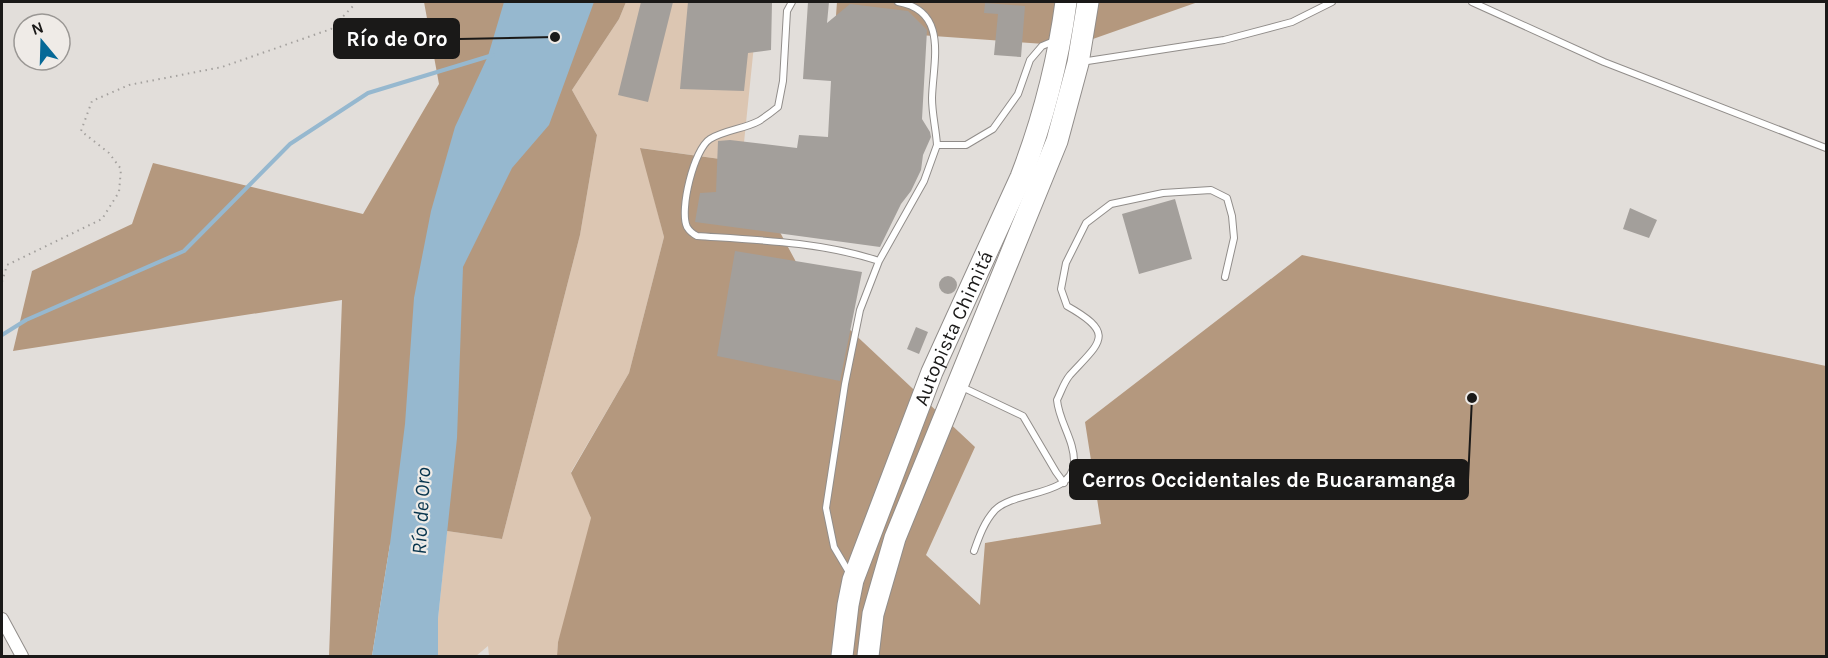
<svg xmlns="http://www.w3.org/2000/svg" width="1828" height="658" font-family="Karla,sans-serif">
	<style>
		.green { fill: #dcc6b2 }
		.forest { fill: #b4987e }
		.water { fill: #96b8cf }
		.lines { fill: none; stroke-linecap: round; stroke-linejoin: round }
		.stream { stroke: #96b8cf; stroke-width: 4 }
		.building { fill: #a39f9b }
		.service-casing { stroke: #918d8a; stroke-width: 8 }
		.minor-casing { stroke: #918d8a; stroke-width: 14 }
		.trunk-casing { stroke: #918d8a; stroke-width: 23 }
		.path { stroke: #a4a19e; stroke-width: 2; stroke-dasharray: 1.5 4.5; stroke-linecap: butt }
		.service { stroke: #fff; stroke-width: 6 }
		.minor { stroke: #fff; stroke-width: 12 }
		.trunk { stroke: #fff; stroke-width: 21 }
		.labels { text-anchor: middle; stroke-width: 4.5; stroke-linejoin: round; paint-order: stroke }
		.street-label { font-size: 20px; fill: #1a1918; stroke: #efebe7 }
		.water-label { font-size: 21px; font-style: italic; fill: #07344d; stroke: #efebe7 }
		.leader { fill: none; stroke: #1a1918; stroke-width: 2 }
		.callout-dot { fill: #1a1918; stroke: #efebe7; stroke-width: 2 }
		.callout { fill: #1a1918; stroke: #1a1918; stroke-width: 2 }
		.callout-label { font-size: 21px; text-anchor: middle; font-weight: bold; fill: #fff }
	</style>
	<rect width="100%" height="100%" fill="#e2deda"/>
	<path class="green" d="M 626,2 L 700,2 L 758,6 L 742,162 L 641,148 L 664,237 L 629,373 L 571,472 L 591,518 L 594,539 L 558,642 L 557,656 L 489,656 L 488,646 L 476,656 L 438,656 L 438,619 L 447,531 L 502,539 L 580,235 L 597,135 L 572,90 L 619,19 Z"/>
	<path class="forest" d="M 424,2 L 626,2 L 619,19 L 572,90 L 597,135 L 580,235 L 502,539 L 447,531 L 390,544 L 372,656 L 329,656 L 342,300 L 13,351 L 32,271 L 132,224 L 153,163 L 363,214 L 439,84 Z
		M 837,2 L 1198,2 L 1073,46 L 835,29 Z
		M 640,148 L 742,162 L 815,297 L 975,447 L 926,555 L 980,605 L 985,543 L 1101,524 L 1085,422 L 1302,255 L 1826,366 L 1826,656 L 557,656 L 558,642 L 591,518 L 571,473 L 629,373 L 664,237 Z"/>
	<path class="water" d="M 504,2 L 594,2 L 549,125 L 512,168 L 463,267 L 457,438 L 438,619 L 438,656 L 372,656 L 390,544 L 405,424 L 414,298 L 431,211 L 455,127 L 488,56 Z"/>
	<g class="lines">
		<path class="stream" d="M 2,335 L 26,320 L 184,251 L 290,144 L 368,93 L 493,55"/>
	</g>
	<path class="building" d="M 641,2 L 673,2 L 648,102 L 618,95 Z
		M 688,2 L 772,2 L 771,50 L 748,53 L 744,91 L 680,89 Z
		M 808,2 L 829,2 L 827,23 L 850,4 L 908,11 L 927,30 L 922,119 L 930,132 L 931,137 L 923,155 L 921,170 L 911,191 L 901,204 L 880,247 L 695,222 L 700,193 L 716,192 L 718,141 L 730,140 L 797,148 L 799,135 L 828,137 L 831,81 L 803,79 Z
		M 985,3 L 1025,6 L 1021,57 L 994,55 L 998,14 L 984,13 Z
		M 1175,199 L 1192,259 L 1139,274 L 1122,214 Z
		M 1630,208 L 1657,220 L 1649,238 L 1623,229 Z
		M 735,251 L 862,272 L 840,381 L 717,356 Z
		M939 285a9 9 0 1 1 18 0a9 9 0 1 1-18 0Z
		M 916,327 L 928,332 L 919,354 L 907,349 Z"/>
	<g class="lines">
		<g class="service-casing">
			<path id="service" d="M 792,2 L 787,11 L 783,81 L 778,107 C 772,112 765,117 759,121 C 744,129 725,130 710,139 C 694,149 679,210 687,227 C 690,232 693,234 697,236 C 758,240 821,242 879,261 L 860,310 L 845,384 L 826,508 L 834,547 L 850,574
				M 898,2 C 949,11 933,61 932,98 C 932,114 936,129 937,145 L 966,145 L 993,129 L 1018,94 L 1030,60 L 1042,46 L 1054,41
				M 1472,2 L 1604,62 L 1826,148
				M 1081,62 L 1224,40 L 1292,22 L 1332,2
				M 879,261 L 924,181 L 937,145
				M 962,387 L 1023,416 L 1056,472 L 1064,483
				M 974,551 C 979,537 984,522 995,510 C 1015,490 1072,497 1074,463 C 1075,441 1059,422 1057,400 C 1061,392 1064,382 1070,375 C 1100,342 1117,334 1067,306 L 1061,289 L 1066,263 L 1086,223 L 1111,204 L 1163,193 L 1211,190 L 1227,198 L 1232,216 L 1234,238 L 1225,277"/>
		</g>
		<g class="minor-casing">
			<path id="minor" d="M 2,619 L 22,656"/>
		</g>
		<g class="trunk-casing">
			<g id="trunk">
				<path id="s1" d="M 842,656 L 848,605 L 853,580 L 932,372 L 1021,177 C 1043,120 1058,62 1066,2"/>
				<path d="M 868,656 L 873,614 L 895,538 L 1057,141 L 1078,63 L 1088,2"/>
			</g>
		</g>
		<path class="path" d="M 2,282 L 7,265 L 102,219 L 119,192 L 121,169 L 109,153 L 81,131 L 92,101 L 129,85 L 222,67 L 331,29 L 355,4 L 355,2"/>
		<use href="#service" class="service"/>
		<use href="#minor" class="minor"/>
		<use href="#trunk" class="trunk"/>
	</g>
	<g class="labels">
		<g class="street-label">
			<text dy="7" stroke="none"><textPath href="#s1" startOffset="348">Autopista Chimitá</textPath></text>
		</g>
		<g class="water-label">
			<text transform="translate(421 511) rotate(-87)" y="7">Río de Oro</text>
		</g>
	</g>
	<path class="leader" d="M555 37L459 39M1472 398L1468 480"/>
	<g class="callout-dot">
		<circle cx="555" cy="37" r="6"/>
		<circle cx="1472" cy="398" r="6"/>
	</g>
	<g class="callout">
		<rect x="334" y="19" width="125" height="39" rx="6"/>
		<rect x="1070" y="460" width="398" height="39" rx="6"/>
	</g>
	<g class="callout-label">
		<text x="397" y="46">Río de Oro</text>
		<text x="1269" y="487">Cerros Occidentales de Bucaramanga</text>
	</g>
	<rect width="1828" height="658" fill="none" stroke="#1a1918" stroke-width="6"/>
	<g transform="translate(42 42) rotate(341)"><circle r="28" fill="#efebe7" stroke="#9a9794" stroke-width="1.5"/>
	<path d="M0-4.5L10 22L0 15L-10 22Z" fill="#066997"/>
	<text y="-9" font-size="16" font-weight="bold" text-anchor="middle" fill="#1a1918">N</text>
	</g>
</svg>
